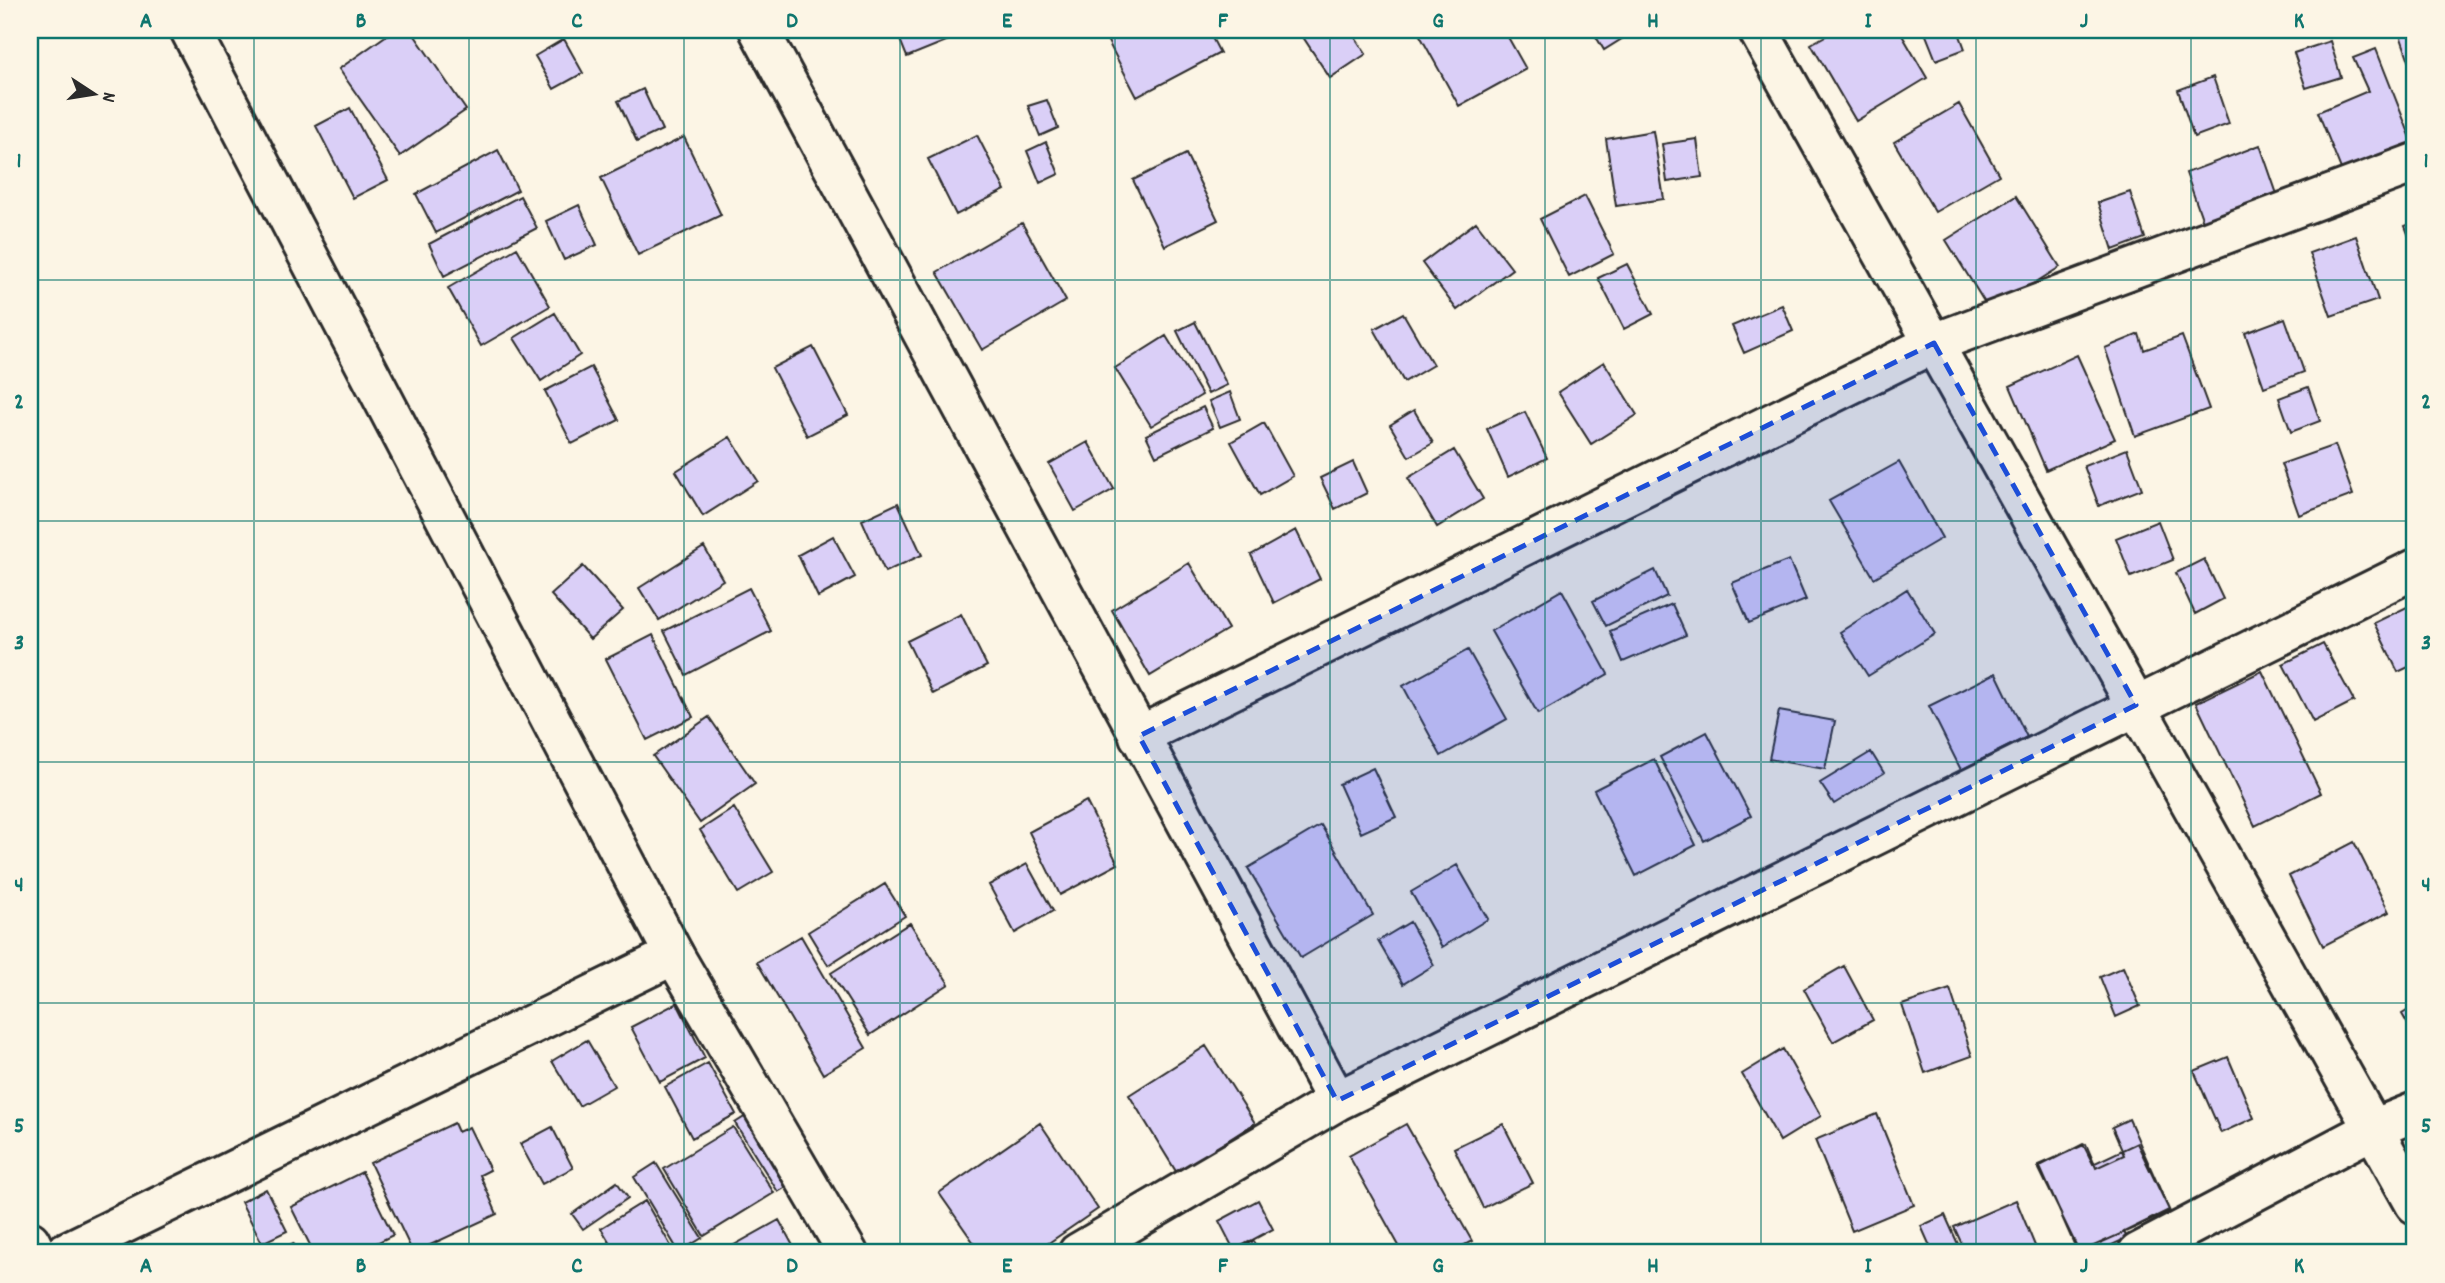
<svg xmlns="http://www.w3.org/2000/svg" width="2445" height="1283" font-family="Dekko,sans-serif">
	<style>
		.building { fill: #dacff7; stroke: #2b2b2b; stroke-width: 2 }
		.lines { fill: none; stroke-linecap: round; stroke-linejoin: round }
		.street-casing { stroke: #2b2b2b; stroke-width: 44 }
		.secondary-casing { stroke: #2b2b2b; stroke-width: 44 }
		.street { stroke: #fcf5e5; stroke-width: 38 }
		.secondary { stroke: #fcf5e5; stroke-width: 38 }
		.marked { fill: #1d4ed8; fill-opacity: 0.2; stroke: #1d4ed8; stroke-width: 5; stroke-dasharray: 14 9; stroke-linejoin: round }
		.grid { fill: none; stroke: #0f766e; stroke-width: 2; stroke-opacity: 0.55 }
		.neatline { fill: none; stroke: #0f766e; stroke-width: 2.5 }
		.grid-label { font-size: 23px; text-anchor: middle; font-weight: bold; fill: #0f766e }
	</style>
	<rect width="100%" height="100%" fill="#fcf5e5"/>
	<filter id="ink" filterUnits="userSpaceOnUse"><feTurbulence type="fractalNoise" baseFrequency=".0143" numOctaves="2"/><feDisplacementMap in="SourceGraphic" scale="14" xChannelSelector="R" yChannelSelector="G"/><feConvolveMatrix kernelMatrix="1 2 1 2 8 2 1 2 1" color-interpolation-filters="sRGB"/></filter>
	<g filter="url(#ink)">
		<path class="building" d="M 394,30 L 411,30 L 466,110 L 400,156 L 339,69 Z
			M 896,30 L 964,30 L 966,33 L 907,57 Z
			M 1102,30 L 1208,30 L 1220,53 L 1137,97 Z
			M 1315,30 L 1350,30 L 1366,54 L 1330,78 L 1303,37 Z
			M 1417,30 L 1504,30 L 1526,69 L 1459,106 Z
			M 1592,30 L 1636,30 L 1604,50 Z
			M 1836,30 L 1899,30 L 1927,78 L 1856,121 L 1811,44 Z
			M 1924,30 L 1958,30 L 1965,49 L 1936,60 Z
			M 2406,30 L 2415,30 L 2415,78 L 2399,32 Z
			M 564,39 L 583,73 L 554,89 L 535,56 Z
			M 2330,41 L 2341,77 L 2306,88 L 2294,53 Z
			M 2376,49 L 2414,146 L 2343,174 L 2318,112 L 2368,91 L 2353,58 Z
			M 2213,77 L 2229,124 L 2194,137 L 2178,90 Z
			M 643,89 L 662,130 L 637,142 L 618,101 Z
			M 1047,100 L 1058,128 L 1040,136 L 1028,106 Z
			M 1959,104 L 1999,175 L 1935,212 L 1894,142 Z
			M 350,108 L 388,180 L 353,198 L 316,126 Z
			M 1653,131 L 1664,199 L 1616,206 L 1606,139 Z
			M 977,135 L 1005,190 L 956,215 L 928,159 Z
			M 684,137 L 721,215 L 638,255 L 601,178 Z
			M 1697,139 L 1702,177 L 1667,182 L 1662,144 Z
			M 1046,142 L 1059,174 L 1040,183 L 1027,151 Z
			M 2260,145 L 2279,200 L 2205,227 L 2186,173 Z
			M 498,150 L 518,190 L 436,233 L 416,194 Z
			M 1186,154 L 1218,220 L 1165,246 L 1133,180 Z
			M 2130,192 L 2145,238 L 2113,250 L 2098,203 Z
			M 520,196 L 537,228 L 444,276 L 429,244 Z
			M 1585,196 L 1614,254 L 1569,277 L 1540,219 Z
			M 2016,196 L 2060,267 L 1990,311 L 1946,240 Z
			M 579,205 L 597,245 L 564,260 L 546,221 Z
			M 1476,222 L 1512,269 L 1457,310 L 1422,263 Z
			M 2415,222 L 2415,252 L 2405,226 Z
			M 1022,223 L 1066,301 L 982,350 L 937,272 Z
			M 2356,236 L 2378,300 L 2331,316 L 2309,253 Z
			M 517,248 L 550,306 L 481,346 L 448,288 Z
			M 1627,264 L 1653,314 L 1624,329 L 1598,278 Z
			M 1782,305 L 1793,331 L 1744,353 L 1732,326 Z
			M 555,313 L 580,355 L 541,381 L 514,338 Z
			M 1403,313 L 1433,365 L 1404,382 L 1374,329 Z
			M 2285,318 L 2304,372 L 2264,387 L 2245,333 Z
			M 1195,322 L 1227,385 L 1208,394 L 1177,331 Z
			M 2139,334 L 2144,350 L 2182,336 L 2209,409 L 2135,436 L 2105,348 Z
			M 1166,336 L 1202,395 L 1151,426 L 1115,368 Z
			M 813,347 L 848,415 L 807,436 L 772,368 Z
			M 2077,355 L 2115,439 L 2046,470 L 2010,386 Z
			M 1604,362 L 1637,415 L 1591,444 L 1558,392 Z
			M 591,367 L 619,420 L 572,444 L 545,391 Z
			M 2308,387 L 2320,421 L 2291,432 L 2279,398 Z
			M 1230,392 L 1240,419 L 1220,427 L 1209,401 Z
			M 1203,407 L 1213,428 L 1156,456 L 1146,435 Z
			M 1414,410 L 1433,443 L 1409,457 L 1390,425 Z
			M 1525,412 L 1547,458 L 1508,477 L 1487,429 Z
			M 1264,423 L 1293,476 L 1260,495 L 1231,442 Z
			M 730,437 L 758,481 L 703,516 L 676,471 Z
			M 1088,442 L 1114,489 L 1075,511 L 1049,464 Z
			M 2335,445 L 2353,495 L 2299,515 L 2281,464 Z
			M 2127,449 L 2142,489 L 2099,506 L 2084,466 Z
			M 1454,450 L 1483,499 L 1437,527 L 1408,478 Z
			M 1353,462 L 1367,493 L 1335,509 L 1320,478 Z
			M 1899,462 L 1942,538 L 1874,578 L 1829,501 Z
			M 898,503 L 922,555 L 885,572 L 862,520 Z
			M 2158,521 L 2173,560 L 2131,577 L 2116,538 Z
			M 1296,530 L 1320,579 L 1274,603 L 1251,555 Z
			M 833,536 L 855,577 L 818,597 L 798,555 Z
			M 704,547 L 723,580 L 659,620 L 639,588 Z
			M 2204,559 L 2223,599 L 2195,614 L 2176,573 Z
			M 1789,560 L 1806,600 L 1749,623 L 1732,583 Z
			M 1189,563 L 1228,629 L 1150,676 L 1112,610 Z
			M 583,566 L 623,610 L 590,639 L 551,595 Z
			M 1655,570 L 1667,596 L 1606,626 L 1593,601 Z
			M 749,588 L 771,631 L 686,675 L 664,631 Z
			M 1907,589 L 1935,634 L 1868,676 L 1840,632 Z
			M 1562,590 L 1608,674 L 1538,714 L 1491,631 Z
			M 2415,603 L 2415,664 L 2398,672 L 2374,623 Z
			M 1672,604 L 1686,635 L 1623,662 L 1610,631 Z
			M 961,614 L 987,666 L 933,694 L 907,641 Z
			M 653,635 L 693,717 L 647,740 L 606,659 Z
			M 2323,644 L 2354,701 L 2313,722 L 2283,664 Z
			M 1468,650 L 1507,719 L 1441,756 L 1403,686 Z
			M 2262,671 L 2321,793 L 2255,826 L 2196,703 Z
			M 1996,673 L 2027,737 L 1961,770 L 1929,706 Z
			M 1779,711 L 1835,721 L 1825,769 L 1769,759 Z
			M 709,717 L 755,784 L 700,823 L 653,756 Z
			M 1707,732 L 1751,816 L 1704,841 L 1660,757 Z
			M 1871,752 L 1884,773 L 1834,804 L 1820,783 Z
			M 1654,759 L 1696,845 L 1636,876 L 1594,790 Z
			M 1373,768 L 1396,817 L 1361,833 L 1339,784 Z
			M 1086,801 L 1118,864 L 1060,895 L 1029,832 Z
			M 734,808 L 773,872 L 738,893 L 700,830 Z
			M 1321,825 L 1373,915 L 1301,958 L 1248,868 Z
			M 2354,842 L 2389,912 L 2323,946 L 2289,876 Z
			M 1027,864 L 1053,911 L 1015,933 L 989,885 Z
			M 1457,865 L 1488,919 L 1442,947 L 1411,892 Z
			M 885,884 L 905,916 L 828,965 L 808,932 Z
			M 1410,922 L 1434,965 L 1403,984 L 1378,941 Z
			M 910,923 L 949,984 L 870,1035 L 831,973 Z
			M 801,936 L 866,1048 L 823,1074 L 757,962 Z
			M 1844,966 L 1873,1020 L 1833,1042 L 1804,989 Z
			M 2123,967 L 2140,1006 L 2116,1017 L 2100,977 Z
			M 1950,989 L 1972,1056 L 1925,1073 L 1902,1005 Z
			M 677,1003 L 705,1058 L 660,1082 L 631,1027 Z
			M 2415,1006 L 2415,1037 L 2402,1014 Z
			M 587,1040 L 614,1086 L 579,1106 L 552,1061 Z
			M 1206,1046 L 1255,1123 L 1177,1173 L 1129,1095 Z
			M 1783,1049 L 1821,1116 L 1780,1141 L 1742,1074 Z
			M 2228,1057 L 2254,1118 L 2221,1133 L 2194,1071 Z
			M 708,1063 L 736,1114 L 692,1138 L 665,1087 Z
			M 757,1109 L 801,1178 L 778,1192 L 735,1123 Z
			M 1877,1114 L 1914,1205 L 1852,1231 L 1815,1140 Z
			M 2129,1119 L 2170,1212 L 2078,1253 L 2039,1165 L 2086,1144 L 2096,1168 L 2124,1155 L 2112,1127 Z
			M 454,1123 L 458,1132 L 469,1127 L 490,1170 L 480,1175 L 497,1214 L 413,1253 L 370,1163 Z
			M 1040,1123 L 1098,1209 L 1034,1253 L 981,1253 L 939,1193 Z
			M 1406,1124 L 1472,1241 L 1450,1253 L 1403,1253 L 1349,1156 Z
			M 1503,1124 L 1533,1183 L 1483,1208 L 1454,1148 Z
			M 552,1127 L 573,1168 L 542,1184 L 520,1144 Z
			M 733,1127 L 774,1193 L 704,1236 L 664,1169 Z
			M 2137,1143 L 2169,1210 L 2124,1232 L 2127,1238 L 2095,1253 L 2080,1253 L 2038,1167 L 2083,1144 L 2093,1164 Z
			M 656,1163 L 702,1238 L 679,1252 L 634,1177 Z
			M 362,1172 L 393,1235 L 356,1253 L 314,1253 L 291,1207 Z
			M 617,1182 L 628,1198 L 583,1229 L 572,1214 Z
			M 266,1189 L 287,1231 L 262,1243 L 241,1202 Z
			M 1258,1200 L 1273,1229 L 1234,1250 L 1219,1221 Z
			M 2016,1200 L 2038,1253 L 1966,1253 L 1954,1227 Z
			M 645,1201 L 675,1253 L 616,1253 L 601,1228 Z
			M 1945,1215 L 1962,1253 L 1933,1253 L 1921,1226 Z
			M 779,1220 L 797,1253 L 720,1253 Z
			M 1254,1241 L 1260,1253 L 1230,1253 Z
			M 293,1243 L 299,1253 L 275,1253 Z
			M 2297,1247 L 2300,1253 L 2283,1253 Z"/>
		<g class="lines">
			<g class="street-casing">
				<path id="street" d="M 759,30 L 1337,1101
					M 1758,30 L 2415,1204
					M 1139,736 L 1934,343 L 2415,163
					M 30,1241 L 36,1253
					M 64,1253 L 674,955
					M 1078,1253 L 1337,1101 L 2415,569
					M 2138,1253 L 2373,1129 L 2415,1112"/>
			</g>
			<g class="secondary-casing">
				<path id="secondary" d="M 190,30 L 674,955 L 848,1253"/>
			</g>
			<use href="#street" class="street"/>
			<use href="#secondary" class="secondary"/>
		</g>
	</g>
	<path class="marked" d="M 1934,343 L 2136,705 L 1337,1101 L 1139,736 Z"/>
	<path class="grid" d="M 254,30 L 254,1253M 469,30 L 469,1253M 684,30 L 684,1253M 900,30 L 900,1253M 1115,30 L 1115,1253M 1330,30 L 1330,1253M 1545,30 L 1545,1253M 1761,30 L 1761,1253M 1976,30 L 1976,1253M 2191,30 L 2191,1253M 30,280 L 2415,280M 30,521 L 2415,521M 30,762 L 2415,762M 30,1003 L 2415,1003"/>
	<rect width="2445" height="1283" fill="none" stroke="#fcf5e5" stroke-width="77"/>
	<g transform="translate(94 94) rotate(102)" stroke="#fcf5e5" stroke-width="5" paint-order="stroke">
	<path d="M0-5L12 26L0 18L-12 26Z" fill="#2b2b2b"/>
	<text y="-10" font-size="19" font-weight="bold" text-anchor="middle" fill="#2b2b2b">N</text>
	</g>
	<rect x="38" y="38" width="2368" height="1206" class="neatline"/>
	<g class="grid-label">
		<text x="146" y="27">A</text>
		<text x="361" y="27">B</text>
		<text x="577" y="27">C</text>
		<text x="792" y="27">D</text>
		<text x="1007" y="27">E</text>
		<text x="1223" y="27">F</text>
		<text x="1438" y="27">G</text>
		<text x="1653" y="27">H</text>
		<text x="1868" y="27">I</text>
		<text x="2084" y="27">J</text>
		<text x="2299" y="27">K</text>
		<text x="19" y="167">1</text>
		<text x="2426" y="167">1</text>
		<text x="19" y="408">2</text>
		<text x="2426" y="408">2</text>
		<text x="19" y="649">3</text>
		<text x="2426" y="649">3</text>
		<text x="19" y="891">4</text>
		<text x="2426" y="891">4</text>
		<text x="19" y="1132">5</text>
		<text x="2426" y="1132">5</text>
		<text x="146" y="1272">A</text>
		<text x="361" y="1272">B</text>
		<text x="577" y="1272">C</text>
		<text x="792" y="1272">D</text>
		<text x="1007" y="1272">E</text>
		<text x="1223" y="1272">F</text>
		<text x="1438" y="1272">G</text>
		<text x="1653" y="1272">H</text>
		<text x="1868" y="1272">I</text>
		<text x="2084" y="1272">J</text>
		<text x="2299" y="1272">K</text>
	</g>
</svg>
